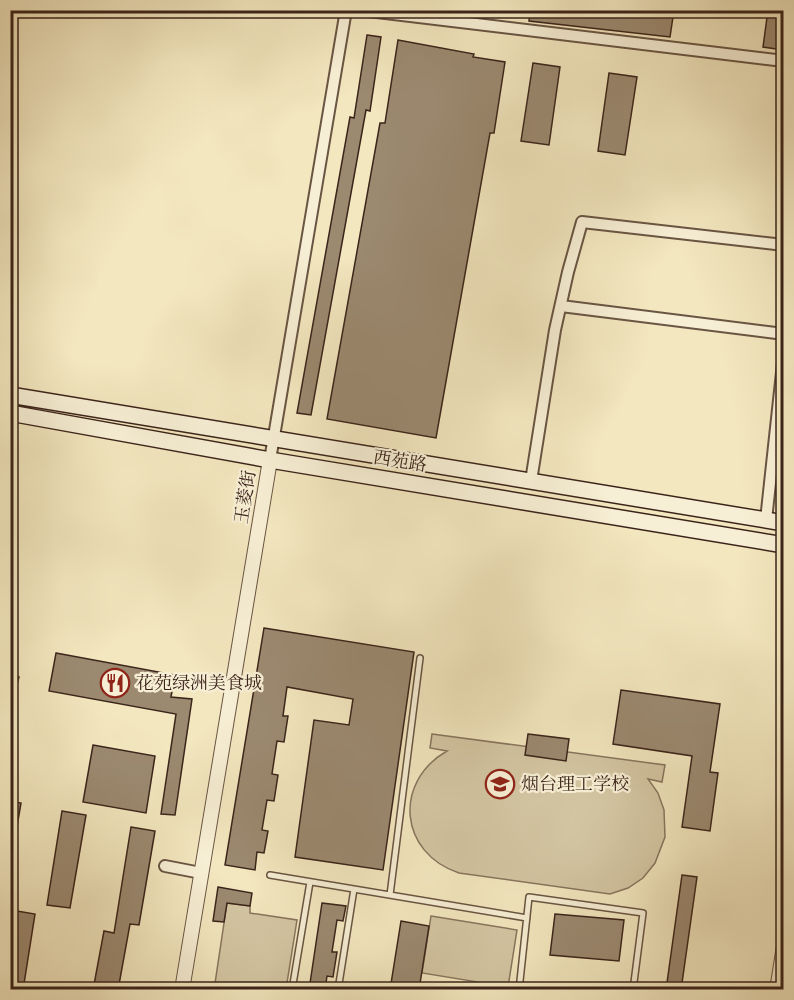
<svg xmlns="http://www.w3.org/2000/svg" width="794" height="1000" font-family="Alegreya,'Noto Serif SC',serif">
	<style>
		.green { fill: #d4c6a3; stroke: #88755e; stroke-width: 1.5 }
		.building { fill: #9b8970; stroke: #3b241a; stroke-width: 1.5 }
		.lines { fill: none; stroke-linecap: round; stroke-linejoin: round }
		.service-casing { stroke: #695543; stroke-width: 8 }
		.minor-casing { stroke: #695543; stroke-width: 14 }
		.tertiary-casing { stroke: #695543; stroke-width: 16 }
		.secondary-casing { stroke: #3b241a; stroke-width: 18 }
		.service { stroke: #f7efd5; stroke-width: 5 }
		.minor { stroke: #f7efd5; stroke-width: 10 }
		.tertiary { stroke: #f7efd5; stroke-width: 14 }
		.secondary { stroke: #f7efd5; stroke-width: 15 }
		.labels { text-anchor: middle; stroke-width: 4.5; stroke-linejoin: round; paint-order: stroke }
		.street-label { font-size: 18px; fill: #3b241a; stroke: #f7efd5 }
		.poi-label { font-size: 18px; fill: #3b241a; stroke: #f7efd5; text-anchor: start }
	</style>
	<rect width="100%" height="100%" fill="#f3e7bf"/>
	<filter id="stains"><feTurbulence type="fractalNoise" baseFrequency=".00333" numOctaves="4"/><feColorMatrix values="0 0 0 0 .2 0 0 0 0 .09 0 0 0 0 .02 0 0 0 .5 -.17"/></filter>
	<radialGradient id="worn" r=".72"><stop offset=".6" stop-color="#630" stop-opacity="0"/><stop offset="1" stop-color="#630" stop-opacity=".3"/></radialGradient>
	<path class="green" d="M 432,734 L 665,765 L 662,782 L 648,779 L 658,793 L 664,810 L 665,837 L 655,863 L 643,878 L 628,888 L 610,894 L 459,873 C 399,853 393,782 447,751 L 430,748 Z
		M 227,903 L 250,906 L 250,913 L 297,920 L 286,989 L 214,990 Z
		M 431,916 L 517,930 L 508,987 L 422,973 Z"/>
	<path class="building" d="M 530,10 L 674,10 L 670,37 L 529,21 Z
		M 768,10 L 783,10 L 783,50 L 763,47 Z
		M 367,35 L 381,37 L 370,111 L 366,110 L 311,415 L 297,413 L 350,117 L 354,118 Z
		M 398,40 L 474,54 L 473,57 L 505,62 L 494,133 L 490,133 L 436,438 L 327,419 L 380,123 L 385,123 Z
		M 533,63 L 560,67 L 549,145 L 521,141 Z
		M 609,73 L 637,77 L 625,155 L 598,151 Z
		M 264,628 L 414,652 L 383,870 L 295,857 L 314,720 L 349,725 L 353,699 L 287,687 L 283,716 L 288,716 L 284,742 L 277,741 L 272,774 L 278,775 L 274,801 L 267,800 L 262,830 L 268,831 L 264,853 L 257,852 L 255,870 L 225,865 Z
		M 56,653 L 175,675 L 171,697 L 192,699 L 175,815 L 161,814 L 176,714 L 49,691 Z
		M 10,674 L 19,677 L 13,698 L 10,697 Z
		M 621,690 L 720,704 L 710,772 L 718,773 L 710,831 L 682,827 L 692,756 L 613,744 Z
		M 528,734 L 569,739 L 566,761 L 525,755 Z
		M 93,745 L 155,756 L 146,813 L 83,802 Z
		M 10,801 L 21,803 L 15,838 L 10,838 Z
		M 62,811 L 86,815 L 70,908 L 47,905 Z
		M 131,827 L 155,831 L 139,925 L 130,924 L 118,990 L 93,990 L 104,931 L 114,933 Z
		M 682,875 L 697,877 L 681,990 L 666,990 Z
		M 218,887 L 252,893 L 250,906 L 227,903 L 224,922 L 213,921 Z
		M 322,903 L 346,906 L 343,921 L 337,920 L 332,952 L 337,952 L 333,977 L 327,976 L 325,990 L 309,990 Z
		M 11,910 L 35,914 L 23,990 L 10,990 Z
		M 555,914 L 624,920 L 619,961 L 550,955 Z
		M 401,921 L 429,926 L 419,990 L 390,990 Z"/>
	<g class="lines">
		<g class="service-casing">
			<path id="service" d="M 270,875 L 527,918
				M 390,895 L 420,658
				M 292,990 L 310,882
				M 338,990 L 354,889
				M 519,990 L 529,897 L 643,913 L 633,990"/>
		</g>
		<g class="minor-casing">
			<path id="minor" d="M 360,10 L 784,61
				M 561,306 L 784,334
				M 270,460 L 346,10
				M 531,481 L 555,330 L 568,272 L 582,222 L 784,245
				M 766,520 L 784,354
				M 165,866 L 201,873"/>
		</g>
		<g class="tertiary-casing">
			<path id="tertiary" d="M 182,990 L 270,460
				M 777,990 L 784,946"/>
		</g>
		<g class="secondary-casing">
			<path id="secondary" d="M 10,395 L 784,523
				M 10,413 L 270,460 L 784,545"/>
		</g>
		<use href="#service" class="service"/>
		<use href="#minor" class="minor"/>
		<use href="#tertiary" class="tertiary"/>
		<use href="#secondary" class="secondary"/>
	</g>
	<defs>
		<g id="restaurant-ring" transform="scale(1.5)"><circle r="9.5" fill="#f7efd5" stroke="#8f2418" stroke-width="1.5"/><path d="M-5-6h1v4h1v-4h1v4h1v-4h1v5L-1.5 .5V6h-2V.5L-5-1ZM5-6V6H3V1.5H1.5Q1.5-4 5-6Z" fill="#8f2418"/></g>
		<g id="school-ring" transform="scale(1.5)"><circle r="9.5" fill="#f7efd5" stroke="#8f2418" stroke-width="1.5"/><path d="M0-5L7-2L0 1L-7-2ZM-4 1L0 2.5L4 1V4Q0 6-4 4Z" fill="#8f2418"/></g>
	</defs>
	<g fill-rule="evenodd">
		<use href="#restaurant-ring" x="115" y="683"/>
		<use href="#school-ring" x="500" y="784"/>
	</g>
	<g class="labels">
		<g class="street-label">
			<text transform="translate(400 461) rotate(9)" y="6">西苑路</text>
			<text transform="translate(245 497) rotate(-81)" y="6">玉菱街</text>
		</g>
		<g class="poi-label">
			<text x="136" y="689">花苑绿洲美食城</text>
			<text x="521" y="790">烟台理工学校</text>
		</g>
	</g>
	<rect width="794" height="1000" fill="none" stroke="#f3e7bf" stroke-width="36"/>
	<rect x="12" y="12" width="770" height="976" fill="none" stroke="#3b241a" stroke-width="3"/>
	<rect x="18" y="18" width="758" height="964" fill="none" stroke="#3b241a" stroke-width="1.5"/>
	<rect width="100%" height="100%" filter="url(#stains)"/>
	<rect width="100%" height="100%" fill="url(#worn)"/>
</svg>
